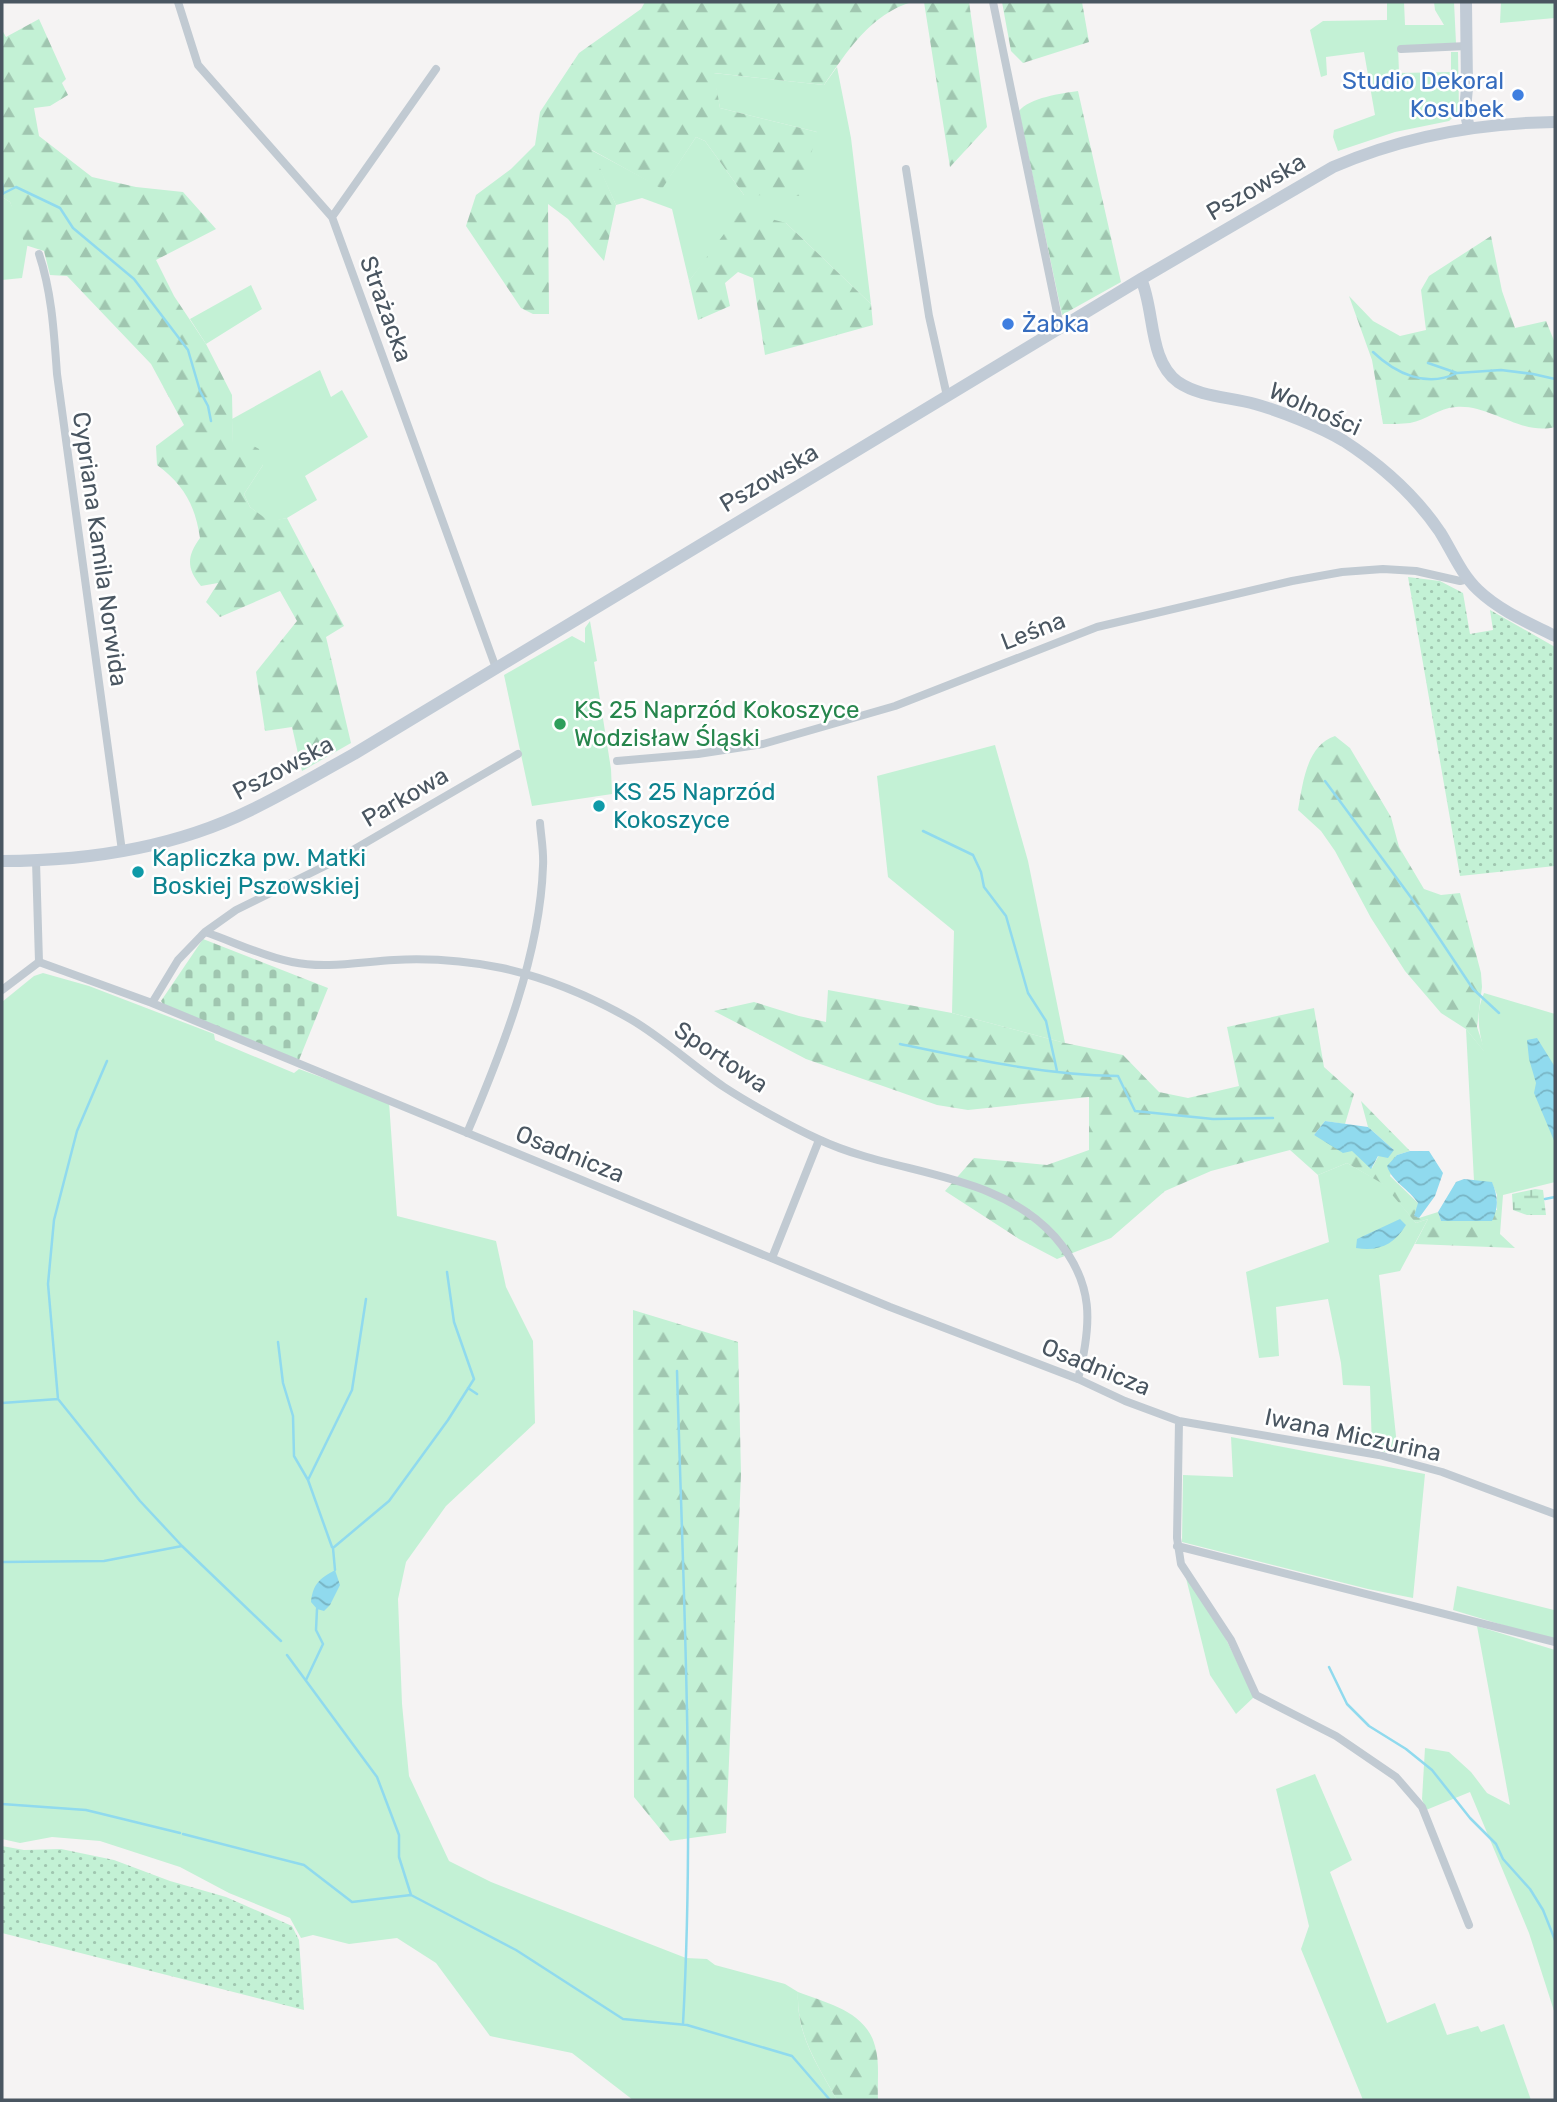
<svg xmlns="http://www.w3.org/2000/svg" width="1557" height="2102" font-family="Rubik,sans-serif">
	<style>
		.green { fill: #c3f1d5 }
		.forest { fill: url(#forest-firs) }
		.wetland { fill: url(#wetland-marsh) }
		.cemetery { fill: url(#cemetery-stones) }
		.garden { fill: url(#garden-dots) }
		.water { fill: url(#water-waves) }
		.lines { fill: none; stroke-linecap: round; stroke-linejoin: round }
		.stream { stroke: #90daee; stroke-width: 2.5 }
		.street { stroke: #c1cad2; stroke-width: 8 }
		.secondary { stroke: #c1cbd6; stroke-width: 12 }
		.shop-dot { fill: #3f7fe0; stroke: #fff; stroke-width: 2.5 }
		.leisure-dot { fill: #2e9e5b; stroke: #fff; stroke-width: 2.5 }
		.culture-dot { fill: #0f9aa8; stroke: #fff; stroke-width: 2.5 }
		.labels { text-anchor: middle; stroke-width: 5; stroke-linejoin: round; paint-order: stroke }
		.shop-label { font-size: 24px; fill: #366cbe; stroke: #fff; text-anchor: end }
		.street-label { font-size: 24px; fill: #4a5661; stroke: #fff }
		.leisure-label { font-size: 24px; fill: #27864d; stroke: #fff; text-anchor: start }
		.culture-label { font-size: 24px; fill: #0d838f; stroke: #fff; text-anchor: start }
	</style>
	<defs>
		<pattern id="forest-firs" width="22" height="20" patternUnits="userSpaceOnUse" patternTransform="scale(1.75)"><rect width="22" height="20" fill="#c3f1d5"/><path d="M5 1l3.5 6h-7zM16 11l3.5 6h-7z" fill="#a0c6b0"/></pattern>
		<pattern id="wetland-marsh" width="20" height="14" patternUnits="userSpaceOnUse" patternTransform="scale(1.75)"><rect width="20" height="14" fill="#c3f1d5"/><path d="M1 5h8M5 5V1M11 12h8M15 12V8" fill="none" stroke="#a0c6b0"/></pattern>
		<pattern id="cemetery-stones" width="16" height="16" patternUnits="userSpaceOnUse" patternTransform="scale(1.75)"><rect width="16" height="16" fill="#c3f1d5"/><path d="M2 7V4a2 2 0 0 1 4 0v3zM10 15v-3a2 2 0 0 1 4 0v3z" fill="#a0c6b0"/></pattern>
		<pattern id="garden-dots" width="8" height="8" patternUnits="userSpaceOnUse" patternTransform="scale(1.75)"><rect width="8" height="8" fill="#c3f1d5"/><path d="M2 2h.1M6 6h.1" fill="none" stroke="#a0c6b0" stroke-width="1.8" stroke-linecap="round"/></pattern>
		<pattern id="water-waves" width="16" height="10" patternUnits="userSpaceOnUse" patternTransform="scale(1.75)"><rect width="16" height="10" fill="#90daee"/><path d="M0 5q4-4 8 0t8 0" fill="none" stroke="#78b4c4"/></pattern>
	</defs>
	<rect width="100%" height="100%" fill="#f5f3f3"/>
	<path class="green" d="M 1387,2 L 1404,2 L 1405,25 L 1444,25 L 1435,10 L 1434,2 L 1454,2 L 1456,43 L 1398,46 L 1399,73 L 1451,72 L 1451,52 L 1458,52 L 1459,112 L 1449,121 L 1395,132 L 1338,151 L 1333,137 L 1334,130 L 1375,115 L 1364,52 L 1326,57 L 1327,75 L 1321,77 L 1310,30 L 1323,21 L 1387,20 Z
		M 1501,2 L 1555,2 L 1555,18 L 1500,23 Z
		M 837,67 L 851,138 L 871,304 L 786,223 L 731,228 L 689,281 L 672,209 L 642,198 L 616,205 L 591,150 L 662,188 L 696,137 L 705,141 L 744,195 L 817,132 L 720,108 L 713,73 L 824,85 Z
		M 2,197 L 10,202 L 28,242 L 22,278 L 2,280 Z
		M 251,285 L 262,309 L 206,344 L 190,319 Z
		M 320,370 L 331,397 L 342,390 L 368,437 L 305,476 L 317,500 L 287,518 L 269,522 L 250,507 L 244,494 L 263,465 L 233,444 L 232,419 Z
		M 590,621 L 597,661 L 594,662 L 611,769 L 612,794 L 532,806 L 504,675 L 572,636 L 585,643 L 585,628 Z
		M 995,745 L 1028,861 L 1065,1043 L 952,1013 L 954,931 L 888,877 L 877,776 Z
		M 43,973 L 89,986 L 214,1034 L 215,1040 L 294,1073 L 299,1069 L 389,1102 L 397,1216 L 496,1241 L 506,1287 L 533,1341 L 535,1423 L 446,1506 L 406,1562 L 398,1599 L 402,1704 L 409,1776 L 449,1861 L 491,1882 L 686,1958 L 707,1959 L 715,1965 L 785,1984 L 798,1992 C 796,2035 817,2064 837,2100 L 633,2100 L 572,2053 L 490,2036 L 436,1963 L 397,1938 L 349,1944 L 313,1935 L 301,1938 L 290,1918 L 229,1893 L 180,1867 L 100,1841 L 52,1837 L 20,1843 L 2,1839 L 2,1002 L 34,976 Z
		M 1484,993 L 1555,1014 L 1555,1182 L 1503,1195 L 1497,1195 L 1492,1183 L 1474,1181 L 1466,1029 L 1484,1051 C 1479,1031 1475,1013 1484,993 Z
		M 1347,1163 L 1384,1184 L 1416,1223 L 1428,1219 L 1400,1271 L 1379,1275 L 1398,1455 L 1372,1449 L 1370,1386 L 1343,1385 L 1341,1363 L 1328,1299 L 1276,1307 L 1279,1356 L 1259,1358 L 1246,1272 L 1329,1242 L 1318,1175 Z
		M 1231,1437 L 1425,1474 L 1413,1598 L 1368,1589 L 1182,1542 L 1183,1475 L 1233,1477 Z
		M 1185,1574 L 1224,1635 L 1254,1697 L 1236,1714 L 1210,1675 Z
		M 1457,1586 L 1554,1610 L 1555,1639 L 1553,1640 L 1453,1610 Z
		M 1477,1626 L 1555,1650 L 1555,2014 L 1529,1933 L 1470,1792 L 1426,1810 L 1422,1799 L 1425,1748 L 1449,1752 L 1471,1772 L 1487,1793 L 1510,1805 Z
		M 1315,1774 L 1352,1860 L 1330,1872 L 1387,2023 L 1435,2003 L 1447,2035 L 1478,2026 L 1481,2032 L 1504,2024 L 1531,2100 L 1363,2100 L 1301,1949 L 1309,1926 L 1276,1789 Z"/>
	<path class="forest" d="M 645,2 L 912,2 C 871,14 847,51 824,85 L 714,73 L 720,108 L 817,132 L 800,196 L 744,195 L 705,141 L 696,137 L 662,189 L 592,150 L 616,205 L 604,261 L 568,219 L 548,204 L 549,314 L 533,314 L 521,308 L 466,226 L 476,195 L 511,169 L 535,145 L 540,112 L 579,53 L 641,9 Z
		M 924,2 L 969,2 L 987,127 L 950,167 Z
		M 1002,2 L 1082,2 L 1089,42 L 1023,63 L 1011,51 Z
		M 39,19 L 66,79 L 62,83 L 68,95 L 50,106 L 34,108 L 39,136 L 92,177 L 136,187 L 183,192 L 216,229 L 156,260 L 174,296 L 206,344 L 232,395 L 233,443 L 246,442 L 259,449 L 263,465 L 244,494 L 250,507 L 269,521 L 287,518 L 344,626 L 326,637 L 351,743 L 302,771 L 292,727 L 265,731 L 256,672 L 297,621 L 280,591 L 220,617 L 206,602 L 218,583 L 201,586 C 186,568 187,556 200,538 C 195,505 184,485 157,465 L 156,446 L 184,425 L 151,364 L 67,276 L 50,275 L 44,251 L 25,245 L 10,202 L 2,197 L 2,30 L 6,37 Z
		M 1078,91 L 1121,282 L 1062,315 L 1019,111 C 1029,98 1062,93 1078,91 Z
		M 741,211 L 786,223 L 871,304 L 873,325 L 765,355 L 753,278 L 738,272 L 725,283 L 730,306 L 698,320 L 689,281 Z
		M 1491,236 L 1502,291 L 1515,328 L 1546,321 L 1555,343 L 1555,427 C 1521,436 1490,404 1456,407 C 1439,408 1426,420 1410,423 C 1401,424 1392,424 1383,424 L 1372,360 L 1349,296 L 1373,321 L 1400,336 L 1426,330 L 1421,290 L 1429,276 Z
		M 1335,736 L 1350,748 L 1391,817 L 1399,847 L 1424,889 L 1441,895 L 1460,893 L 1481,973 L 1482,987 L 1477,1027 L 1486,1054 L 1466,1029 L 1441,1013 L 1405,971 L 1371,918 L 1335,851 L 1321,831 L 1298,810 C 1303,783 1306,746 1335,736 Z
		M 828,990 L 952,1013 L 1065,1043 L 1123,1055 L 1159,1092 L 1188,1098 L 1239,1086 L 1227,1027 L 1314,1008 L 1324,1067 L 1354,1094 L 1345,1124 L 1325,1121 L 1314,1135 L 1352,1150 L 1372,1168 L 1379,1155 L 1394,1150 L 1368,1127 L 1361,1101 L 1410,1151 L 1397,1155 L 1390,1176 L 1419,1204 L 1414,1216 L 1419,1218 L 1438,1212 L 1441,1221 L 1497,1210 L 1497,1195 L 1503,1195 L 1500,1234 L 1515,1248 L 1415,1244 L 1428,1219 L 1416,1223 L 1383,1184 L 1347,1163 L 1318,1175 L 1290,1150 L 1211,1171 L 1165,1191 L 1111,1238 L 1057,1259 L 1019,1239 L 945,1191 L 974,1158 L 1047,1165 L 1089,1150 L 1089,1097 L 968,1110 L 937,1105 L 806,1059 L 714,1011 L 754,1002 L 799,1016 L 826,1022 Z
		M 633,1310 L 738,1342 L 741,1474 L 726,1833 L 670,1841 L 634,1797 Z
		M 798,1992 C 826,2003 866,2011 875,2046 C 880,2062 877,2083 878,2100 L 837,2100 C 817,2064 796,2034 798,1992 Z"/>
	<path class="wetland" d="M 1535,1189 L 1543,1190 L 1546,1215 L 1527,1215 L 1513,1210 L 1512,1194 Z"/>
	<path class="cemetery" d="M 203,939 L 328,988 L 299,1060 L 163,1004 L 161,1001 Z"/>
	<path class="garden" d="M 1408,577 L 1440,581 L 1463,593 L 1470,634 L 1493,630 L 1490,610 L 1555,647 L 1555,866 L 1460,876 Z
		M 2,1846 L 24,1850 L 61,1849 L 114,1860 L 170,1881 L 226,1897 L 292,1926 L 299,1940 L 304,2010 L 2,1933 Z"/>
	<path class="water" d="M 1537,1038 L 1555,1067 L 1555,1143 L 1534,1093 L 1536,1083 L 1529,1059 L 1527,1040 Z
		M 1325,1121 L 1368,1127 L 1394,1150 L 1388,1158 L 1378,1156 L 1371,1169 L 1352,1151 L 1343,1153 L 1314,1135 Z
		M 1410,1151 L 1429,1151 L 1443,1173 L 1435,1196 L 1419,1218 L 1414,1216 L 1418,1203 C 1409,1189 1392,1182 1387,1166 L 1397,1155 Z
		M 1464,1179 L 1492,1182 C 1498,1197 1499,1207 1492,1221 L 1441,1221 L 1438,1212 L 1456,1182 Z
		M 1400,1219 L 1406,1225 C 1394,1245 1378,1252 1356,1248 L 1357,1239 Z
		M 335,1570 L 340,1585 L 330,1605 L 324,1611 L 317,1609 L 311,1602 C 313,1584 319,1579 335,1570 Z"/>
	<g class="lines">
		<path class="stream" d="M 2,183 L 3,194
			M 2,194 L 16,187 L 60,208 L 73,228 L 134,279 L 188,350 L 200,391 L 208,406 L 211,421
			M 1373,352 C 1396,374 1427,388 1457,373
			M 1428,363 L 1457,373 L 1501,370 L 1533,374 L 1555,379
			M 1325,781 L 1421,911 L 1473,989 L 1499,1013
			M 923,831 L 973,855 L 981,872 L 984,887 L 1006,916 L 1028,993 L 1046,1021 L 1057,1071
			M 900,1044 C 972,1059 1045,1075 1118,1076 L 1135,1111 L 1213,1119 L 1273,1118
			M 1545,1199 L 1555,1197
			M 278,1342 L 283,1383 L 293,1416 L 294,1456 L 308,1480
			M 677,1371 C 683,1588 695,1807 683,2024
			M 468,1388 L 477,1394
			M 58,1399 L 48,1284 L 54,1220 L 77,1131 L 107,1061
			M 2,1403 L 58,1399 L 140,1501 L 182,1546
			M 332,1547 L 308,1480 L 352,1390 L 366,1299
			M 2,1562 L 104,1561 L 182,1546 L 281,1641
			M 335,1570 L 333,1548 L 389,1501 L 448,1420 L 474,1379 L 454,1322 L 447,1272
			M 287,1655 L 377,1777 L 399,1835 L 399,1857 L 411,1895
			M 1329,1667 L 1347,1704 L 1369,1726 L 1406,1749 L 1432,1770 L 1470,1818 L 1496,1844 L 1503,1859 L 1530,1889 L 1543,1910 L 1555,1940
			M 306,1680 L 323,1644 L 316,1630 L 317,1609
			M 2,1804 L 86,1810 L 180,1833
			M 183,1834 L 304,1865 L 352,1902 L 411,1895 L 516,1950 L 623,2019 L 687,2025 L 792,2056 L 830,2100"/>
		<path class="street" d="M 178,2 L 198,65 L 332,217 L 496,668
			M 993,2 L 1060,327
			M 1401,49 L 1467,46
			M 906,169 L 929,316 L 947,396
			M 332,217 L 436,69
			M 39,254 C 52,293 54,333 57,374 L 122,851
			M 617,761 L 698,754 L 763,744 L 895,706 L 1097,627 L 1292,581 L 1342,572 L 1383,569 L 1416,571 L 1460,581 L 1468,579
			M 36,861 L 39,962
			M 205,932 C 232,941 264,957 292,962 C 325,969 360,962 394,960 C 430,958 467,961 502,968 C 547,978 592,997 632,1020 C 664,1039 693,1066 724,1087 C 750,1104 790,1126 818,1139 C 896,1176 995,1170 1055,1237 C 1095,1283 1092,1324 1078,1379
			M 39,962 L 152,1003 L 890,1307 L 1078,1379 L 1125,1401 L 1179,1421 L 1379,1455 L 1442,1472 L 1555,1514
			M 2,990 L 39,962
			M 152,1003 L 178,960 L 205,932 L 236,910 L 329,864 L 518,754
			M 467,1133 C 502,1051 540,955 543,866 C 544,852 541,837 540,823
			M 772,1258 L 819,1140
			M 1179,1421 L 1177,1538 L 1181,1564 L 1231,1640 L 1256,1695 L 1336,1736 L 1396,1777 L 1422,1807 L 1469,1925
			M 1177,1546 L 1555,1642"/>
		<path class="secondary" d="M 1466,2 L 1467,88 L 1465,110 L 1469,128
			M 1141,279 C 1155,310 1148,360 1178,382 C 1200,397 1230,397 1255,404 C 1280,411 1321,427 1344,441 C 1381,465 1415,495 1440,532 C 1452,551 1461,574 1478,590 C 1500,611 1529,623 1555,636
			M 2,861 C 86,861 174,848 251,810 C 286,793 320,773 354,754 L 1141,279 L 1333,167 C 1405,136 1478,123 1555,122"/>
	</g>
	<g class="shop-dot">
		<circle cx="1518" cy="95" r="7"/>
		<circle cx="1008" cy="324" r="7"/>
	</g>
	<circle class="leisure-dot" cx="560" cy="724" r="7"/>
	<g class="culture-dot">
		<circle cx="599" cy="806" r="7"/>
		<circle cx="138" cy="872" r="7"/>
	</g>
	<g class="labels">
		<g class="shop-label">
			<text x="1504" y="89">Studio Dekoral<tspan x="1504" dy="28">Kosubek</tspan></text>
			<text x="1022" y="332" text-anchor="start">Żabka</text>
		</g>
		<g class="street-label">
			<text transform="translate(1256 187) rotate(-30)" y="8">Pszowska</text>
			<text transform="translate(386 309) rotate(70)" y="8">Strażacka</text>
			<text transform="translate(1315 409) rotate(24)" y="8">Wolności</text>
			<text transform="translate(769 478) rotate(-31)" y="8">Pszowska</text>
			<text transform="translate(100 549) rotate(82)" y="8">Cypriana Kamila Norwida</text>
			<text transform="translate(1033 631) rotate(-21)" y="8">Leśna</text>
			<text transform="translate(283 768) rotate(-28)" y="8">Pszowska</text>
			<text transform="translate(405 797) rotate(-30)" y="8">Parkowa</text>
			<text transform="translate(721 1057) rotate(34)" y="8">Sportowa</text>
			<text transform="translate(570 1154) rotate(22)" y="8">Osadnicza</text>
			<text transform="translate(1096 1367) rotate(22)" y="8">Osadnicza</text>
			<text transform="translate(1353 1435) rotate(12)" y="8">Iwana Miczurina</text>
		</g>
		<g class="leisure-label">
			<text x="574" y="718">KS 25 Naprzód Kokoszyce<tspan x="574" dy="28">Wodzisław Śląski</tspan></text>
		</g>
		<g class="culture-label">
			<text x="613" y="800">KS 25 Naprzód<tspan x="613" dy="28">Kokoszyce</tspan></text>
			<text x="152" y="866">Kapliczka pw. Matki<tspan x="152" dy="28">Boskiej Pszowskiej</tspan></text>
		</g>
	</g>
	<rect width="1557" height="2102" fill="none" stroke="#4a5661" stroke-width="7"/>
</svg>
